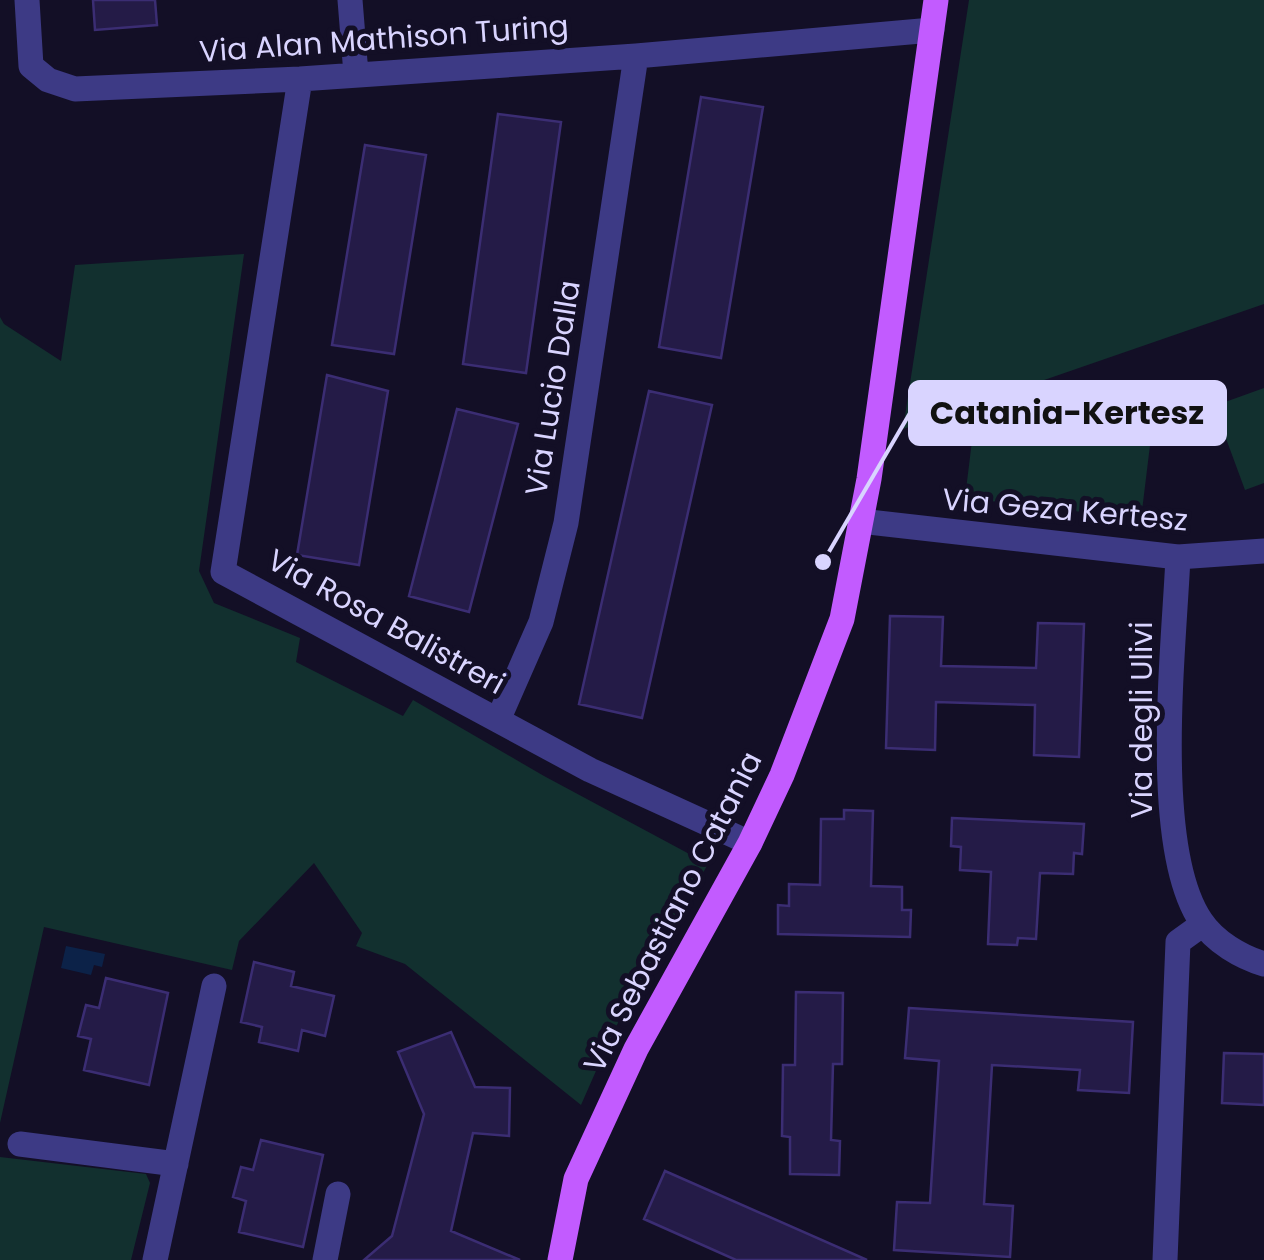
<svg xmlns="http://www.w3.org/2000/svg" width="1264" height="1260" font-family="Poppins,sans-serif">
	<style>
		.green { fill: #12302f }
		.water { fill: #0c2248 }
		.building { fill: #241b47; stroke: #3b2d73; stroke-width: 2.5 }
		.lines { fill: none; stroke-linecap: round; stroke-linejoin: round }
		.minor { stroke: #3d3a85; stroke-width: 25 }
		.major { stroke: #c25bff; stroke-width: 25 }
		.labels { text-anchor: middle; stroke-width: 10; stroke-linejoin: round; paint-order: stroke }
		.street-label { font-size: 30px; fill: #d9d4ff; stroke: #130f26 }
		.leader { fill: none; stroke: #d9d4ff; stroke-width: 4 }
		.callout-dot { fill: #d9d4ff; stroke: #130f26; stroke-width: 4 }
		.callout { fill: #d9d4ff; stroke: #d9d4ff; stroke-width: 4 }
		.callout-label { font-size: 32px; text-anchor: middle; font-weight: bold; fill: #111 }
	</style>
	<rect width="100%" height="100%" fill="#130f26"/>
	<path class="green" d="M 969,0 L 1264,0 L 1264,304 L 903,429 Z
		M 244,254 L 199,571 L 214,603 L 300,638 L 296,662 L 403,716 L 413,700 L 544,776 L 708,864 L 614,1030 L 581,1105 L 405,964 L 356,946 L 362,933 L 314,863 L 239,941 L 232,970 L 44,927 L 0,1123 L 0,317 L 4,324 L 61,361 L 75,265 Z
		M 1264,388 L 1264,483 L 1245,490 L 1214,406 Z
		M 976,408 L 1152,429 L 1141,519 L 965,498 Z
		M 0,1157 L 146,1174 L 150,1183 L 131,1260 L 0,1260 Z"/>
	<path class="water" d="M 66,946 L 105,954 L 102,967 L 94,965 L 91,975 L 61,968 Z"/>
	<path class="building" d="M 93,0 L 155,0 L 157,25 L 95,30 Z
		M 701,97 L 763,107 L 721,358 L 659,347 Z
		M 498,114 L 561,122 L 526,373 L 463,364 Z
		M 365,145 L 426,155 L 394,354 L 332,345 Z
		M 327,375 L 388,391 L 359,565 L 297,555 Z
		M 649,391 L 712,405 L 642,718 L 579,704 Z
		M 457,409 L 518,424 L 469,612 L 409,596 Z
		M 890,616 L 943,617 L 941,666 L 1036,668 L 1038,623 L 1084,624 L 1079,757 L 1034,755 L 1035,705 L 936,702 L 935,750 L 886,748 Z
		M 844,810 L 873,811 L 871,886 L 902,887 L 902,910 L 911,910 L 910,937 L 778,934 L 778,905 L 789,906 L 789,884 L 820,885 L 821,819 L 844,819 Z
		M 952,818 L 1084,824 L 1082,854 L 1074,853 L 1073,874 L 1040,873 L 1036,939 L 1018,938 L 1017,945 L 988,944 L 991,872 L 960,870 L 961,847 L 951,846 Z
		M 254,962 L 294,972 L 291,986 L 334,996 L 325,1036 L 302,1030 L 298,1051 L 259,1042 L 262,1027 L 241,1022 Z
		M 106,978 L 168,993 L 149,1085 L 84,1070 L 91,1039 L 78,1036 L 86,1005 L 99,1008 Z
		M 796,992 L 843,993 L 842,1064 L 833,1064 L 831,1140 L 840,1141 L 839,1175 L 790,1174 L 790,1137 L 782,1136 L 783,1065 L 795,1065 Z
		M 909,1008 L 1133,1022 L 1129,1093 L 1078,1090 L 1080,1070 L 992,1065 L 984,1204 L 1013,1206 L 1010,1257 L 894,1250 L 897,1202 L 930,1203 L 939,1061 L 905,1058 Z
		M 451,1032 L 475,1087 L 510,1088 L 509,1136 L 473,1133 L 451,1231 L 520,1260 L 364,1260 L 392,1236 L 424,1114 L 398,1052 Z
		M 1224,1053 L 1264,1054 L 1264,1105 L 1222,1103 Z
		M 261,1140 L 323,1155 L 303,1247 L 239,1232 L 246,1201 L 233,1197 L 241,1167 L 253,1170 Z
		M 665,1171 L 867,1260 L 736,1260 L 644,1219 Z"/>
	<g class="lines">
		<path class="minor" d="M 27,0 L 31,66 L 48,80 L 75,89 L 300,79 L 636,56 L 932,30
			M 350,0 L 356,74
			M 300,79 L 223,572 L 590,770 L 750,843
			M 860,521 L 1178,557 L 1264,551
			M 1178,557 C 1174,648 1151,847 1201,921 C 1215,942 1241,957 1264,964
			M 498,720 L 541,622 L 566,523 L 636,56
			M 20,1144 L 176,1164
			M 155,1260 L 214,986
			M 325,1260 L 338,1194
			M 1165,1260 L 1178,942 L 1203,924"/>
		<path class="major" d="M 560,1260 L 576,1179 L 636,1049 L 750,843 L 782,775 L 842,619 L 869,479 L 936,0"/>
	</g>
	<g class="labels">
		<g class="street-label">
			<text transform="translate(384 39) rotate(-4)" y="10">Via Alan Mathison Turing</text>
			<text transform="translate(553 388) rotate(-81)" y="10">Via Lucio Dalla</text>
			<text transform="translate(1065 510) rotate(5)" y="10">Via Geza Kertesz</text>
			<text transform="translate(386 622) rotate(29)" y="10">Via Rosa Balistreri</text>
			<text transform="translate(1142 720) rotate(-90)" y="10">Via degli Ulivi</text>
			<text transform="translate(673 912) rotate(-63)" y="10">Via Sebastiano Catania</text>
		</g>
	</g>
	<path class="leader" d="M823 562L910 413"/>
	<circle class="callout-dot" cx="823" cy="562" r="10"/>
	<rect class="callout" x="910" y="382" width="315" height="62" rx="10"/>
	<g class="callout-label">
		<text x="1067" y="424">Catania-Kertesz</text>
	</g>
</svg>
